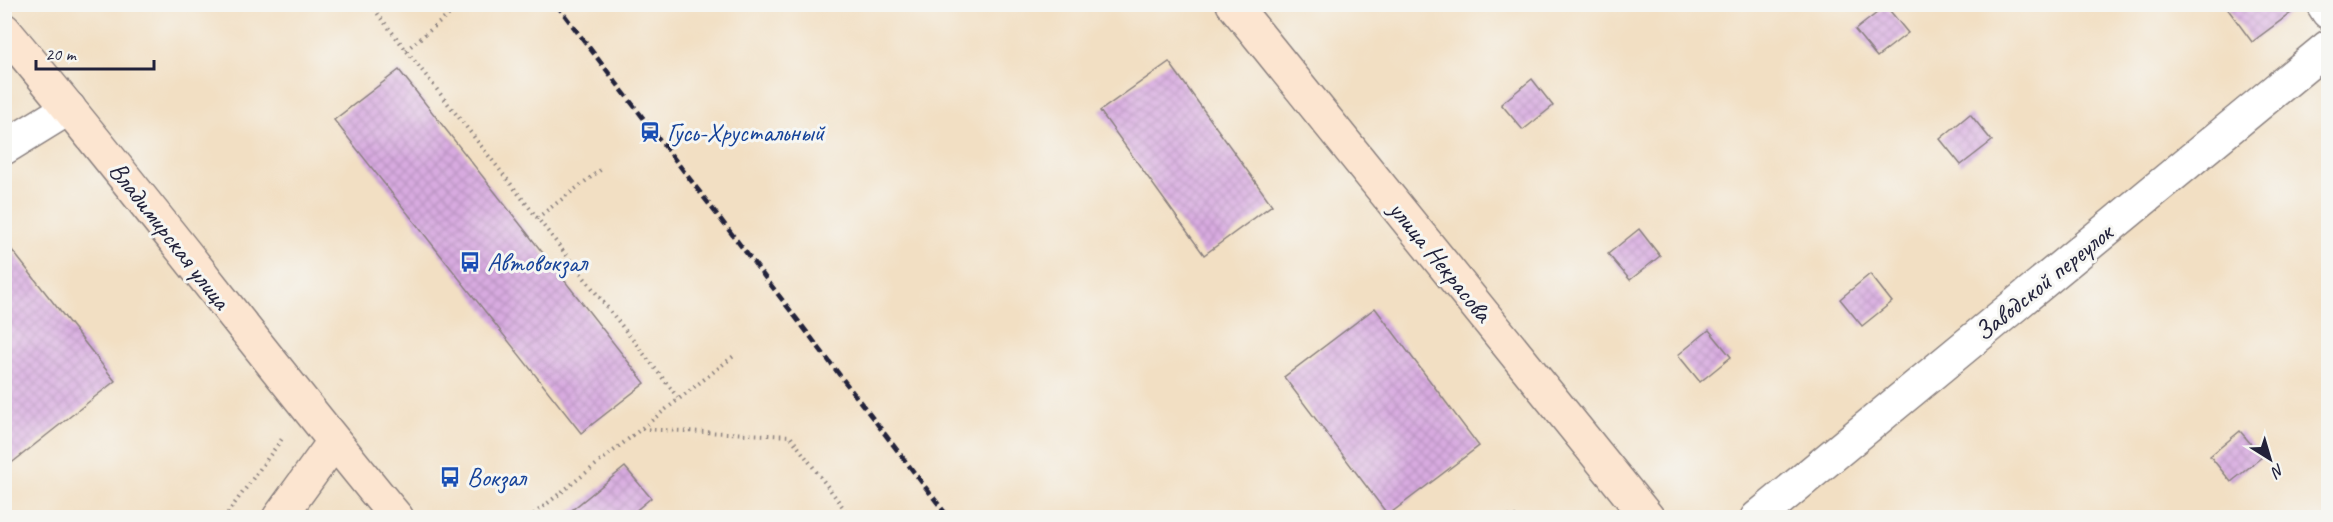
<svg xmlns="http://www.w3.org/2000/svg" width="2333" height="522" font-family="Caveat,sans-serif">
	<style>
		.building { fill: url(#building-cross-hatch) }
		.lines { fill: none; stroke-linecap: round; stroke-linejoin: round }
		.street-casing { stroke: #8a807f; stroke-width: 36 }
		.secondary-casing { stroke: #8a807f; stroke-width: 36 }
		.path { stroke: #8a807f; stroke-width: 4; stroke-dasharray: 1.5 4.5; stroke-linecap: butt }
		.street { stroke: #fff; stroke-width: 33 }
		.secondary { stroke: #fce5d0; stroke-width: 33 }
		.rail { stroke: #22223b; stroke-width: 4.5; stroke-dasharray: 9 4.5; stroke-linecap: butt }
		.labels { text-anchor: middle; stroke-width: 6; stroke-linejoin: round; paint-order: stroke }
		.transit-label { font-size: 26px; fill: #164399; stroke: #f6f6f2; text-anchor: start }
		.street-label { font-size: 26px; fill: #22223b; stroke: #f6f6f2 }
	</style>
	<defs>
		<pattern id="building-cross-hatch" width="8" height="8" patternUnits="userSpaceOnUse" patternTransform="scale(1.5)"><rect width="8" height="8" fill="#d8abe0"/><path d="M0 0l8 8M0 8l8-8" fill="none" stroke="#b993c1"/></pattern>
	</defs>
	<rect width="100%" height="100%" fill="#f6f6f2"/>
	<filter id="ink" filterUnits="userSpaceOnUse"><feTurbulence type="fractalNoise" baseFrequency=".0167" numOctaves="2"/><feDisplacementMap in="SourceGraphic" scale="12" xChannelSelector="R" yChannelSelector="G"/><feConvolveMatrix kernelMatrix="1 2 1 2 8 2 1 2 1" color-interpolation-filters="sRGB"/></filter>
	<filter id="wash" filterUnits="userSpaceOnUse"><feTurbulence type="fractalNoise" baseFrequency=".008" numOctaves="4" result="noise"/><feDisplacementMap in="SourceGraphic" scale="24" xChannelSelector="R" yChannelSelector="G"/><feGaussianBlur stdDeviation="1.35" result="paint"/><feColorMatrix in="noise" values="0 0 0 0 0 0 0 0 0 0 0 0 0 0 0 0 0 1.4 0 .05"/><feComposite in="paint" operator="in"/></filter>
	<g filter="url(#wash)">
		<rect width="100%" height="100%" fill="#f2dfc3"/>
		<g id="blocks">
			<path class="building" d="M 2224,4 L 2303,4 L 2252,42 Z
				M 1886,6 L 1908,33 L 1877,57 L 1855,30 Z
				M 1169,62 L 1272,205 L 1204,255 L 1100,111 Z
				M 399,70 L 645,383 L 581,433 L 334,120 Z
				M 1532,79 L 1553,106 L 1523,130 L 1501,104 Z
				M 1970,114 L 1992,141 L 1961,165 L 1940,139 Z
				M 1639,229 L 1660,256 L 1630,280 L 1608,254 Z
				M 4,240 L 115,381 L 4,469 Z
				M 1870,274 L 1892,302 L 1862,326 L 1840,299 Z
				M 1375,308 L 1479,446 L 1388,515 L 1284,377 Z
				M 1709,330 L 1731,357 L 1700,382 L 1678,355 Z
				M 2240,431 L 2262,457 L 2231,482 L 2210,456 Z
				M 625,467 L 651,498 L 627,518 L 562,518 Z"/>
		</g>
	</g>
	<g filter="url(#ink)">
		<use href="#blocks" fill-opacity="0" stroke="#8a807f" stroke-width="1.5"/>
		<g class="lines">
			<g class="street-casing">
				<path id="street" d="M 2323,4 L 2328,12
					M 4,148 L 69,108
					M 1757,518 L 2328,47"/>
			</g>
			<g class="secondary-casing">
				<path id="secondary" d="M 1233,4 L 1648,518
					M 4,30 C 139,190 264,357 397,518
					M 279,518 L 334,442"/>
			</g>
			<path class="path" d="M 370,4 L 679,399
				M 406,50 L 462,4
				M 537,218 L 603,168
				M 642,428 L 735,355
				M 224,518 L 284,436
				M 529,518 L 641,429 L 790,436 L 851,518
				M 1419,518 L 1442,513 L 1533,518"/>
			<use href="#street" class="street"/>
			<use href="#secondary" class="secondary"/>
			<path class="rail" d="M 556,4 L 949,518"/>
		</g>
	</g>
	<defs>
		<g id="station-bare" transform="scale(1.62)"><path d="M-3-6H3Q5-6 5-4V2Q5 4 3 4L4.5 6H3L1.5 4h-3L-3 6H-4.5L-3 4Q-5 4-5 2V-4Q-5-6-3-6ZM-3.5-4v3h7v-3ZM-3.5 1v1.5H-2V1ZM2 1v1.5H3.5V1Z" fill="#1a4fb4" stroke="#f6f6f2" stroke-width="2.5" paint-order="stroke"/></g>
		<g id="bus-bare" transform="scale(1.62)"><path d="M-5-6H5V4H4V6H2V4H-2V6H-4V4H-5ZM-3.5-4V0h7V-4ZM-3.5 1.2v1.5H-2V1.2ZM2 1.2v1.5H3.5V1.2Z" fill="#1a4fb4" stroke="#f6f6f2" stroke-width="2.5" paint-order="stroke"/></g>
	</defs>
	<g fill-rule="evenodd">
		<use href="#station-bare" x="650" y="132"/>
		<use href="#bus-bare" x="470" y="262"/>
		<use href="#bus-bare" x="450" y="477"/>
	</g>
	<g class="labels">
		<g class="transit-label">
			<text x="667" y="141">Гусь-Хрустальный</text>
			<text x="487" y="271">Автовокзал</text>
			<text x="467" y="486">Вокзал</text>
		</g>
		<g class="street-label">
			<text transform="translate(170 235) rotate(52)" y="9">Владимирская улица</text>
			<text transform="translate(1441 261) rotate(51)" y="9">улица Некрасова</text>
			<text transform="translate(2043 282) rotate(-39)" y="9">Заводской переулок</text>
		</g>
	</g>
	<rect width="2333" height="522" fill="none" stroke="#f6f6f2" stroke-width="24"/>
	<g transform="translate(2270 459) rotate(143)" stroke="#f6f6f2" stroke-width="4.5" paint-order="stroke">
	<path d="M0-4.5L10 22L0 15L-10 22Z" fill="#22223b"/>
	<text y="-9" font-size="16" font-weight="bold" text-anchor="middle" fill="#22223b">N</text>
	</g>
	<path d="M36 60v9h118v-9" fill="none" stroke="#22223b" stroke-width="3"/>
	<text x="45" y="60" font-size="18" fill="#22223b" stroke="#f6f6f2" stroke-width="4.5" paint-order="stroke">20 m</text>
</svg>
